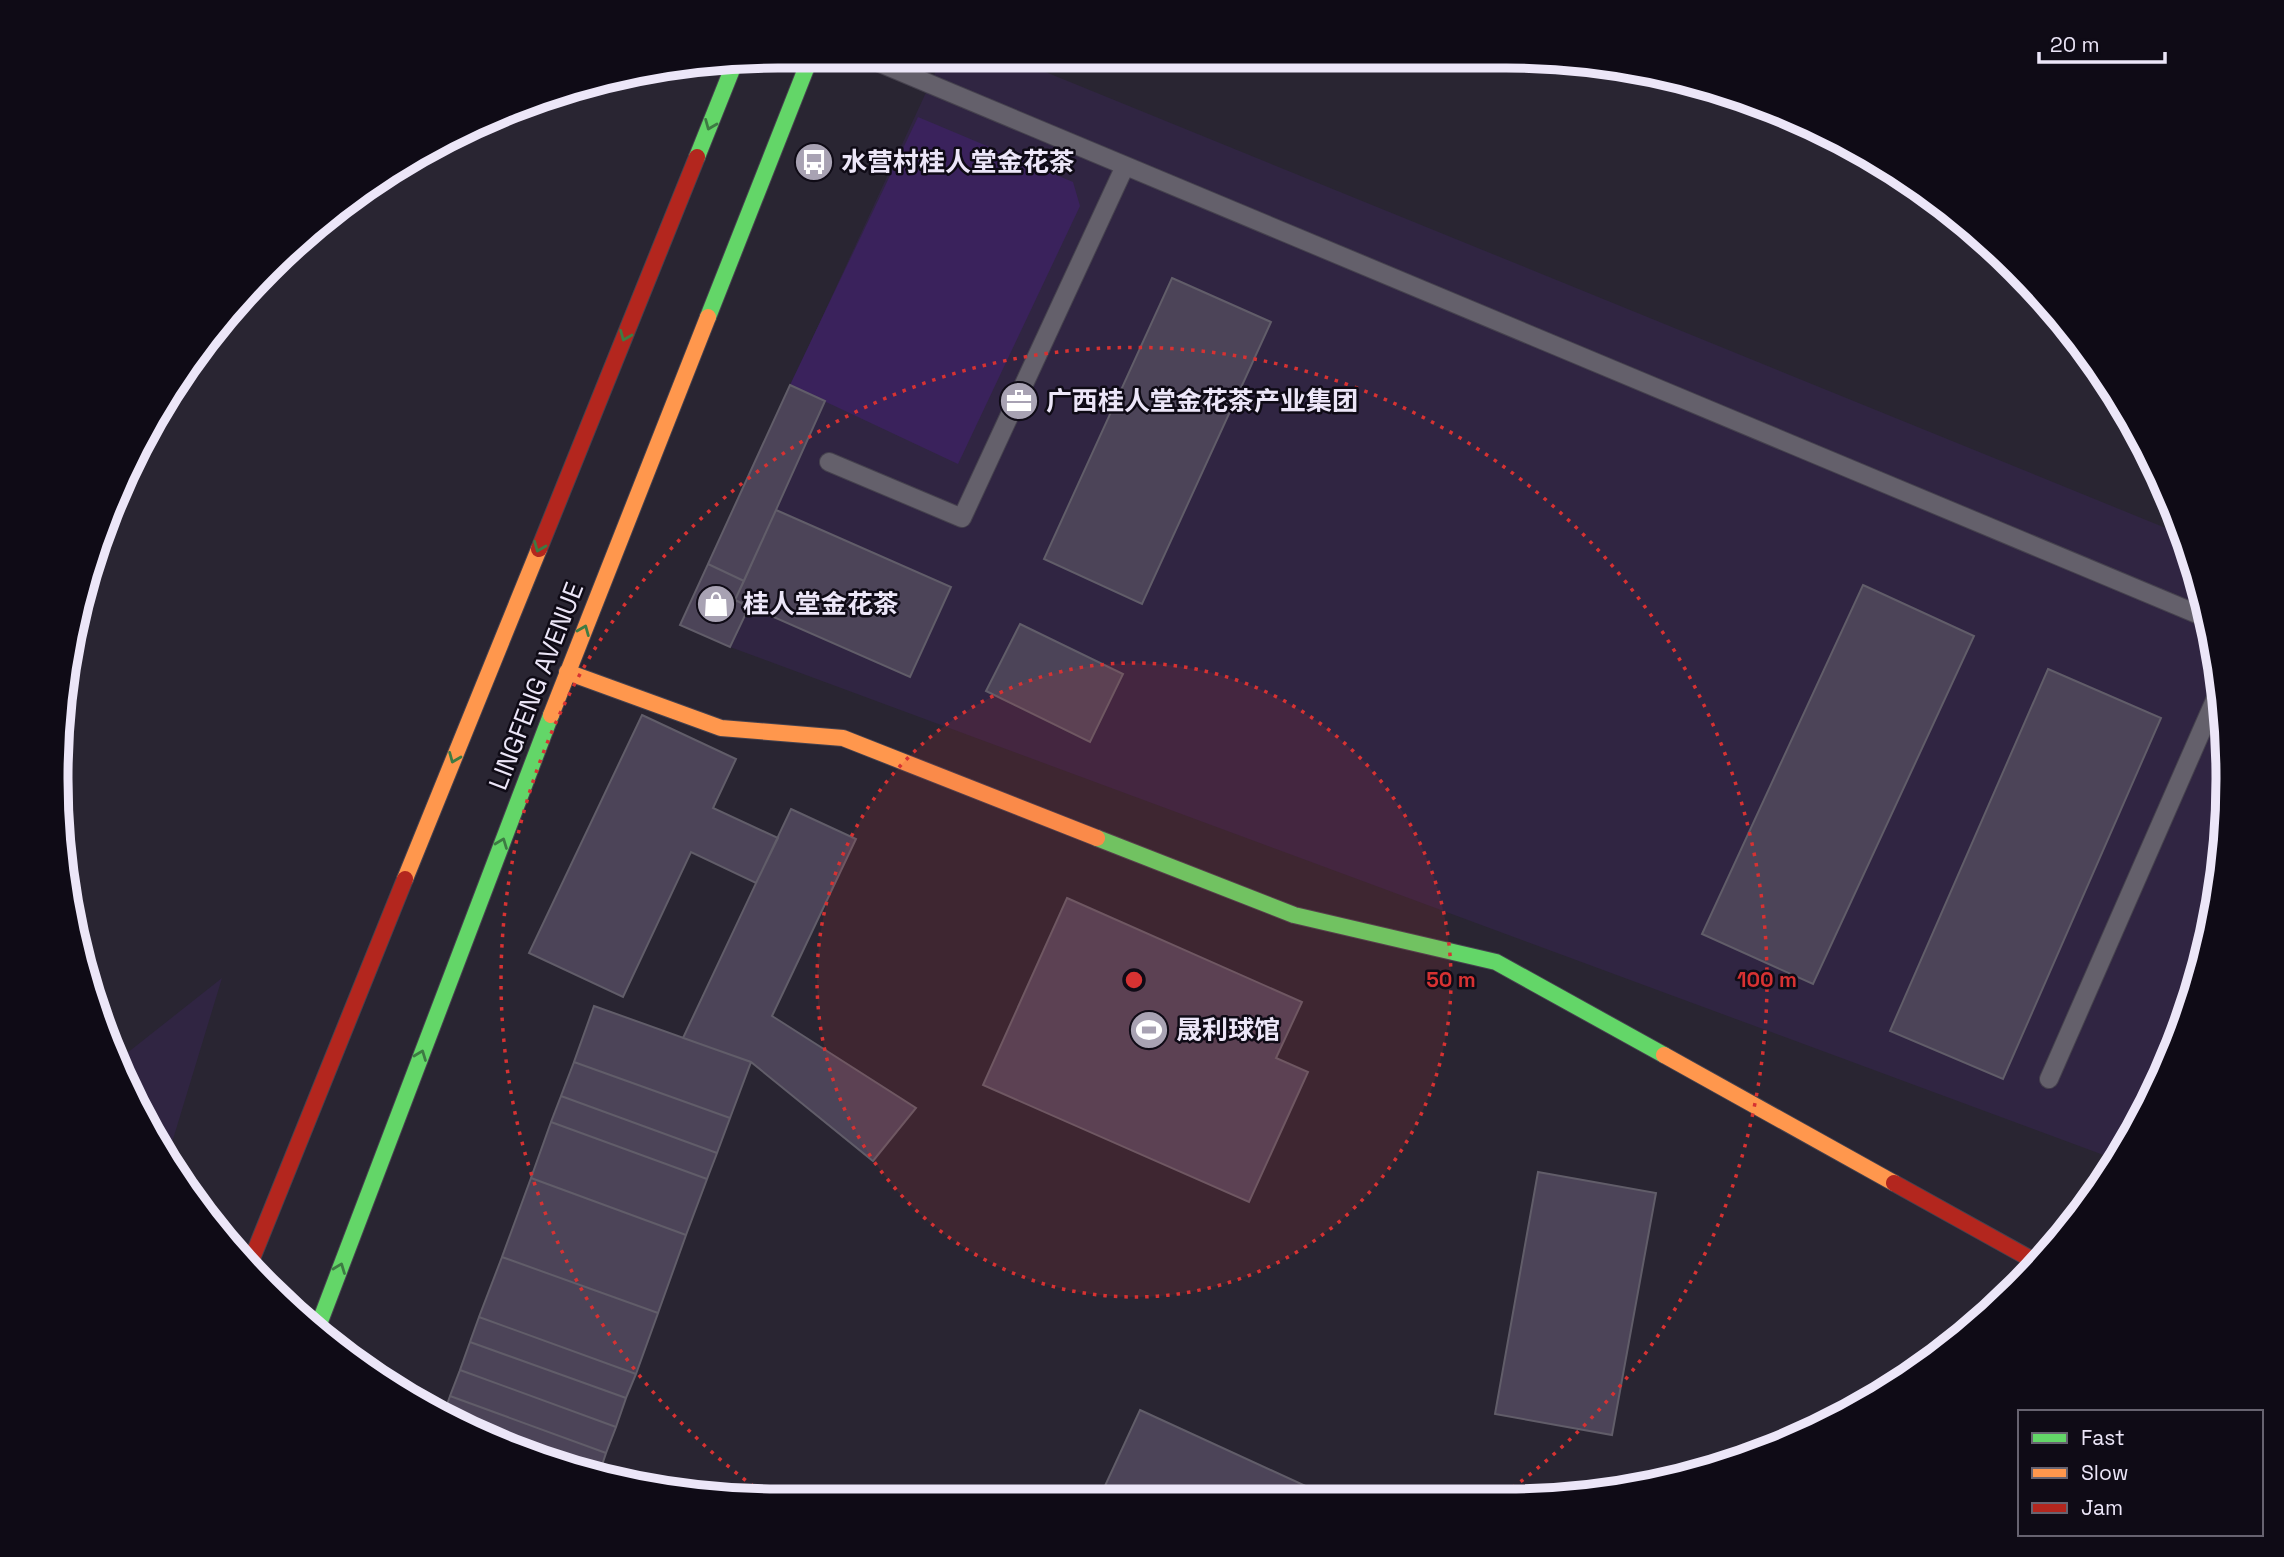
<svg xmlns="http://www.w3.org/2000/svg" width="2284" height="1557" font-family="'Space Grotesk','Noto Sans SC',sans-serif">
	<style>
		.built { fill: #302542 }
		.green { fill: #3a225c }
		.building { fill: #4c4458; stroke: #615d69; stroke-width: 2 }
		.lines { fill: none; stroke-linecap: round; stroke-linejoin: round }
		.lane-casing { stroke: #46424e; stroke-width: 20 }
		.fast-casing { stroke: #46424e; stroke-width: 18 }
		.slow-casing { stroke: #46424e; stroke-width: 18 }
		.jam-casing { stroke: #46424e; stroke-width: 18 }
		.lane { stroke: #64606b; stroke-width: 18 }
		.fast { stroke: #63d668; stroke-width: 16 }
		.slow { stroke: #ff974d; stroke-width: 16 }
		.jam { stroke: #b3261e; stroke-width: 16 }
		.oneway { stroke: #3d7b43 }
		.ring { fill: none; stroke: #d73232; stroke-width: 3.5; stroke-dasharray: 3.5 7 }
		.labels { text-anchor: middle; stroke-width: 5; stroke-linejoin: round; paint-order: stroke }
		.poi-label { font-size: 26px; font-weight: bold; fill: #ece6f8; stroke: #0f0b16; text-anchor: start }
		.street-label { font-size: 26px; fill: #ece6f8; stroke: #0f0b16 }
		.rim { fill: none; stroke: #ece6f8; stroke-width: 9 }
		.centre { fill: #d73232; stroke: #0f0b16; stroke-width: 3.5 }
		.ring-label { font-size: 21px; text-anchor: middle; font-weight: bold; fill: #d73232; stroke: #0f0b16; stroke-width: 5; stroke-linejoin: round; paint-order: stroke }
	</style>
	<rect width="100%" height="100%" fill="#292532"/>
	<path class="built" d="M 941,60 L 1016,60 L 2183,535 L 2214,637 L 2228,778 L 2214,919 L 2173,1055 L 2117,1160 L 730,647 L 680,625 Z
		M 222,978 L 167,1159 L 153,1139 L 117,1061 Z"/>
	<path class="green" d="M 918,117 L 1073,182 L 1080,206 L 958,464 L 790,385 Z"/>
	<path class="building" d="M 1172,278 L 1271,322 L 1142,604 L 1044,559 Z
		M 790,385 L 825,401 L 744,581 L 708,564 Z
		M 776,510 L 951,587 L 910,677 L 735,600 Z
		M 708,564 L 744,581 L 735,600 L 749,607 L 730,647 L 680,625 Z
		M 1863,585 L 1974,636 L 1813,984 L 1702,934 Z
		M 1020,624 L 1123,674 L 1090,742 L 986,691 Z
		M 2048,669 L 2161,718 L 2003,1079 L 1890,1031 Z
		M 642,715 L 736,759 L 713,808 L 778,838 L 756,883 L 691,852 L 623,997 L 529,953 Z
		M 791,809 L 856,839 L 772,1016 L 916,1108 L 873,1161 L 751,1062 L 683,1038 Z
		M 1067,898 L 1302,1002 L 1276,1058 L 1308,1072 L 1249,1202 L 983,1085 Z
		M 594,1006 L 751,1062 L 730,1118 L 574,1062 Z
		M 574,1062 L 730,1118 L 717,1153 L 561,1096 Z
		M 561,1096 L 717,1153 L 707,1179 L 551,1122 Z
		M 551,1122 L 707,1179 L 686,1235 L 531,1178 Z
		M 1538,1172 L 1656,1193 L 1612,1435 L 1495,1414 Z
		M 531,1178 L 686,1235 L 658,1313 L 502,1257 Z
		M 502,1257 L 658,1313 L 636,1374 L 479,1317 Z
		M 479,1317 L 636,1374 L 626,1398 L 470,1342 Z
		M 470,1342 L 626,1398 L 616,1427 L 460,1370 Z
		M 460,1370 L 616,1427 L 606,1453 L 450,1396 Z
		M 450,1396 L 606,1453 L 599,1474 L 459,1426 L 443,1416 Z
		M 1140,1410 L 1336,1500 L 1098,1501 Z"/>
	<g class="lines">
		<g class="lane-casing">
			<path id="lane" d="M 875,61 L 2209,619
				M 829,462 L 962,518 L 1125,166
				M 2049,1079 L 2219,691"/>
		</g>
		<g class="fast-casing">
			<path id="fast" d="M 697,157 L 735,62
				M 708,317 L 809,61
				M 1097,838 L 1294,915 L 1496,962 L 1664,1055
				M 316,1332 L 551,715"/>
		</g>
		<g class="slow-casing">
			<path id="slow" d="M 567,672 L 721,728 L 843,738 L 1097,838
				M 551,715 L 708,317
				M 405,879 L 539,549
				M 1664,1055 L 1894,1183"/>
		</g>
		<g class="jam-casing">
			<path id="jam" d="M 539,549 L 697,157
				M 1894,1183 L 2038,1263
				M 249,1266 L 405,879"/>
		</g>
		<use href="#lane" class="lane"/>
		<use href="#fast" class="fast"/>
		<use href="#slow" class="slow"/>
		<use href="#jam" class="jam"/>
	</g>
	<defs><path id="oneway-chevron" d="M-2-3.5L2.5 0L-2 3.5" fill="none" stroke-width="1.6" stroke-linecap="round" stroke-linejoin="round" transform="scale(1.75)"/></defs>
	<g class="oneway">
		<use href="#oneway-chevron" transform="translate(710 125) rotate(112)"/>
		<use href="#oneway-chevron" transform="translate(625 336) rotate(112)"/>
		<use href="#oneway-chevron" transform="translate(539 547) rotate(112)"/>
		<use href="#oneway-chevron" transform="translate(584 630) rotate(-68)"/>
		<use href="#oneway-chevron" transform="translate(454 758) rotate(112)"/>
		<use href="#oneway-chevron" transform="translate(502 843) rotate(-69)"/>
		<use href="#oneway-chevron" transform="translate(421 1055) rotate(-69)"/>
		<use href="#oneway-chevron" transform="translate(340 1268) rotate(-69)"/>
	</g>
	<circle cx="1134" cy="980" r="317" fill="#d73232" fill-opacity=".12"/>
	<g class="ring">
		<circle cx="1134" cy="980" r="317"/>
		<path d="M771 1499A633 633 0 1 1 1497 1499"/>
	</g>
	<defs>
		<g id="bus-disc" transform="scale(2.0125)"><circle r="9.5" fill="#a8a2b3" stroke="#0f0b16"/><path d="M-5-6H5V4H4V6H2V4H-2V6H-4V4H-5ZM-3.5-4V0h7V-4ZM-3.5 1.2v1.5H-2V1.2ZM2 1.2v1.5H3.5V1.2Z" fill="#fff"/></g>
		<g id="office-disc" transform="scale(2.0125)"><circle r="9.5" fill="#a8a2b3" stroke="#0f0b16"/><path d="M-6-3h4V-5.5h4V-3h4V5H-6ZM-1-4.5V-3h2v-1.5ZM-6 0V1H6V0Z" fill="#fff"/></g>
		<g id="shop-disc" transform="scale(2.0125)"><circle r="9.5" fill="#a8a2b3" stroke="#0f0b16"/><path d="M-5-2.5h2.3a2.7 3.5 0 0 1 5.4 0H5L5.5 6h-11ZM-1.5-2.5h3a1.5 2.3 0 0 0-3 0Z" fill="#fff"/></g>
		<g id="stadium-disc" transform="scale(2.0125)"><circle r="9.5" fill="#a8a2b3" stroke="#0f0b16"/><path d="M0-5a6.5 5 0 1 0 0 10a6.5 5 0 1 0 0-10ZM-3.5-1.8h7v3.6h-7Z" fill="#fff"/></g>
	</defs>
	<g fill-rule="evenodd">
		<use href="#bus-disc" x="814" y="162"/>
		<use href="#office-disc" x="1019" y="401"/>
		<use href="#shop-disc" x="716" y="604"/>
		<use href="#stadium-disc" x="1149" y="1030"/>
	</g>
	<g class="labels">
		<g class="poi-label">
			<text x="841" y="171">水营村桂人堂金花茶</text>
			<text x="1046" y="410">广西桂人堂金花茶产业集团</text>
			<text x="743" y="613">桂人堂金花茶</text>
			<text x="1176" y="1039">晟利球馆</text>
		</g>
		<g class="street-label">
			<text transform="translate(536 686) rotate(-69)" y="9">LINGFENG AVENUE</text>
		</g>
	</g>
	<path d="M0 0H2284V1557H0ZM778 68H1506A710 710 0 0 1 2216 778V779A710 710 0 0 1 1506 1489H778A710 710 0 0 1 68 779V778A710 710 0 0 1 778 68Z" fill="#0f0b16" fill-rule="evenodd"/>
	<path class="rim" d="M778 68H1506A710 710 0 0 1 2216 778V779A710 710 0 0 1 1506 1489H778A710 710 0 0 1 68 779V778A710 710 0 0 1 778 68Z"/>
	<circle cx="1134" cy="980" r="10" class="centre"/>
	<g class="ring-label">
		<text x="1451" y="987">50 m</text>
		<text x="1767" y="987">100 m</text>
	</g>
	<rect x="2018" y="1410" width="245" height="126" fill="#0f0b16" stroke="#676370" stroke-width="2"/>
	<rect x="2032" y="1433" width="35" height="10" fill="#63d668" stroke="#676370" stroke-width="2"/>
	<text x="2081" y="1445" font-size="21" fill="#ece6f8">Fast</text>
	<rect x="2032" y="1468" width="35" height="10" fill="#ff974d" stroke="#676370" stroke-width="2"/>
	<text x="2081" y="1480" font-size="21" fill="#ece6f8">Slow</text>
	<rect x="2032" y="1503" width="35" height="10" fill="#b3261e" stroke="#676370" stroke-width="2"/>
	<text x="2081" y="1515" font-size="21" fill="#ece6f8">Jam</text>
	<path d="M2039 52v10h126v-10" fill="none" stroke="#ece6f8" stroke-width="3.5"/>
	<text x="2050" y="52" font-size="21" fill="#ece6f8" stroke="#0f0b16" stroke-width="5" paint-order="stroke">20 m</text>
</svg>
